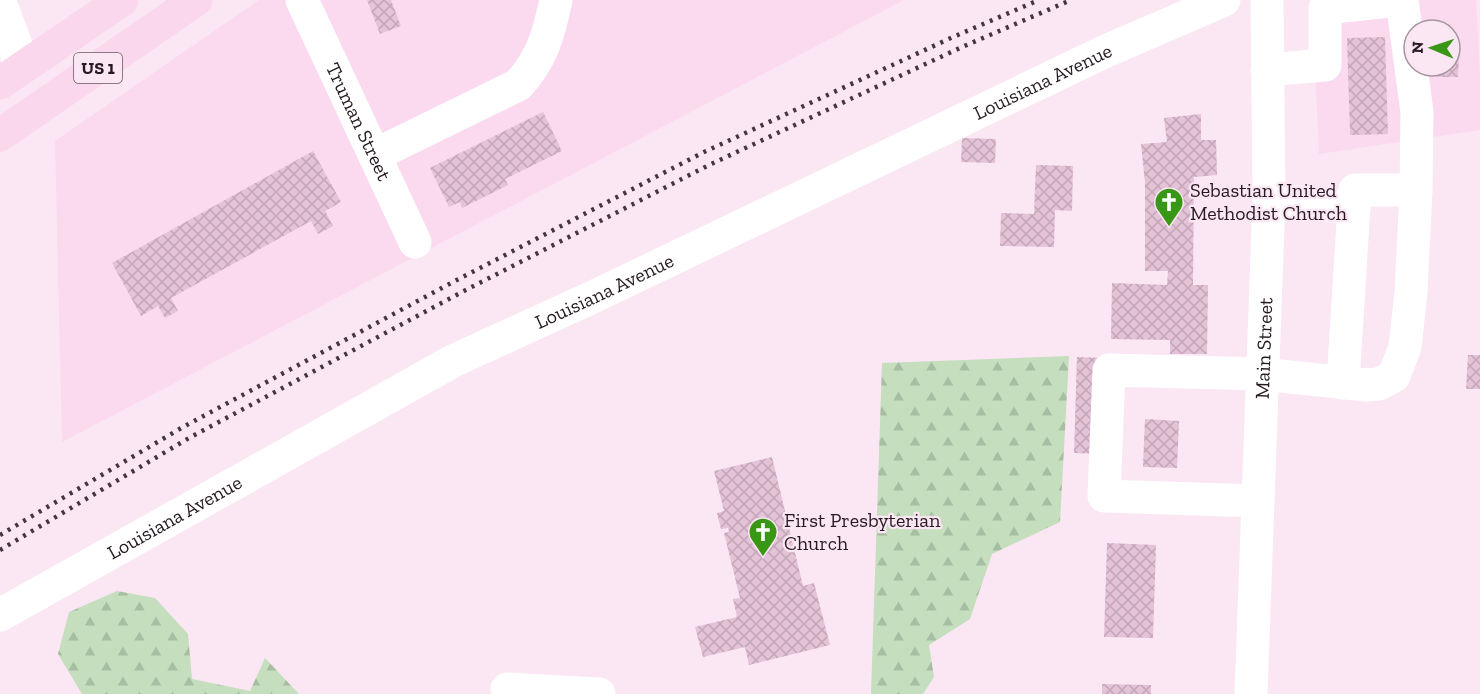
<svg xmlns="http://www.w3.org/2000/svg" width="1480" height="694" font-family="'Zilla Slab',serif">
	<style>
		.built { fill: #fbdaef; fill-rule: evenodd }
		.forest { fill: url(#forest-firs) }
		.building { fill: url(#building-cross-hatch) }
		.lines { fill: none; stroke-linecap: round; stroke-linejoin: round }
		.minor { stroke: #fff; stroke-width: 33 }
		.major { stroke: #fbd7ee; stroke-width: 33 }
		.rail { stroke: #43363e; stroke-width: 4.5; stroke-dasharray: 3 6; stroke-linecap: butt }
		.labels { text-anchor: middle; stroke-width: 4.5; stroke-linejoin: round; paint-order: stroke }
		.shield { fill: #fbe6f3; stroke: #665761; stroke-width: 1.5 }
		.shield-label { font-size: 18px; font-weight: bold; fill: #261a22 }
		.street-label { font-size: 20px; fill: #261a22; stroke: #fbe6f3 }
		.poi-label { font-size: 20px; fill: #261a22; stroke: #fbe6f3; text-anchor: start }
	</style>
	<defs>
		<pattern id="forest-firs" width="22" height="20" patternUnits="userSpaceOnUse" patternTransform="scale(1.5)"><rect width="22" height="20" fill="#c4debe"/><path d="M5 1l3.5 6h-7zM16 11l3.5 6h-7z" fill="#a8bea3"/></pattern>
		<pattern id="building-cross-hatch" width="8" height="8" patternUnits="userSpaceOnUse" patternTransform="scale(1.5)"><rect width="8" height="8" fill="#e4c2d7"/><path d="M0 0l8 8M0 8l8-8" fill="none" stroke="#c3a6b8"/></pattern>
	</defs>
	<rect width="100%" height="100%" fill="#fbe6f3"/>
	<path class="built" d="M 259,0 L 904,0 L 62,442 L 55,141 Z
		M 1330,0 L 1476,0 L 1480,75 L 1480,130 L 1319,154 L 1312,2 ZM 1414,30 L 1450,30 L 1450,66 L 1414,66 Z"/>
	<path class="forest" d="M 1069,356 L 1060,522 L 992,554 L 970,619 L 929,645 L 934,677 L 923,694 L 871,694 L 882,363 Z
		M 117,591 L 155,598 L 188,634 L 192,679 L 250,691 L 265,658 L 299,694 L 82,694 L 58,654 L 69,612 Z"/>
	<path class="building" d="M 367,0 L 391,0 L 401,26 L 380,34 Z
		M 1385,37 L 1388,134 L 1350,135 L 1347,38 Z
		M 1450,55 L 1459,55 L 1458,77 L 1437,77 L 1437,66 L 1450,66 Z
		M 543,112 L 562,151 L 505,179 L 508,185 L 462,208 L 460,202 L 449,207 L 430,168 Z
		M 1201,114 L 1201,140 L 1216,140 L 1217,175 L 1194,177 L 1193,285 L 1208,285 L 1207,354 L 1170,354 L 1170,340 L 1111,339 L 1112,283 L 1167,285 L 1168,271 L 1145,271 L 1145,182 L 1141,144 L 1167,142 L 1164,118 Z
		M 962,138 L 996,139 L 995,163 L 961,162 Z
		M 313,151 L 341,202 L 325,211 L 333,226 L 318,234 L 311,221 L 171,298 L 178,311 L 165,318 L 158,306 L 141,316 L 112,263 Z
		M 1036,165 L 1073,166 L 1072,211 L 1055,210 L 1054,247 L 1000,246 L 1001,213 L 1034,214 Z
		M 1468,355 L 1480,355 L 1480,389 L 1466,389 Z
		M 1077,357 L 1104,358 L 1101,454 L 1074,453 Z
		M 1145,419 L 1179,421 L 1177,468 L 1143,467 Z
		M 772,457 L 803,586 L 814,583 L 830,645 L 749,665 L 745,647 L 703,657 L 695,627 L 737,617 L 733,599 L 740,598 L 724,533 L 729,532 L 728,528 L 721,529 L 717,513 L 724,511 L 714,471 Z
		M 1107,543 L 1156,545 L 1153,638 L 1104,637 Z
		M 1102,684 L 1151,685 L 1151,694 L 1102,694 Z"/>
	<g class="lines">
		<g class="minor">
			<path id="s1" d="M 302,0 L 415,242"/>
			<path d="M 0,2 L 16,45 L 18,71"/>
			<path d="M 1267,70 L 1325,65 L 1325,8 L 1399,0"/>
			<path d="M 375,155 L 518,85 C 542,60 549,33 556,0"/>
			<path d="M 1269,199 L 1354,208"/>
			<path d="M 1343,383 L 1355,190 L 1416,190"/>
			<path d="M 1258,501 L 1104,496 L 1109,370 L 1262,374 L 1366,385 L 1379,384 L 1394,376 L 1405,347 L 1411,292 L 1416,190 L 1417,112 L 1402,0"/>
			<path id="s2" d="M 0,615 L 453,361 L 595,296 L 1106,51 L 1224,0"/>
			<path d="M 507,689 L 599,694"/>
			<path id="s3" d="M 1251,694 L 1269,199 L 1267,0"/>
		</g>
		<path class="major" d="M 0,83 L 122,0
			M 0,135 L 196,0"/>
		<path class="rail" d="M 0,535 L 183,427 L 453,282 L 702,153 L 953,37 L 1039,0
			M 0,550 L 189,438 L 462,292 L 709,165 L 962,47 L 1071,0"/>
	</g>
	<defs>
		<g id="church-pin" transform="scale(1.5)"><path d="M0 17L-7.5 6A9.5 9.5 0 1 1 7.5 6Z" fill="#399716" stroke="#fbe6f3"/><path d="M-1.2-6h2.4v3.5h3.3v2.4h-3.3V6h-2.4V-.1h-3.3v-2.4h3.3Z" fill="#fff"/></g>
	</defs>
	<g fill-rule="evenodd">
		<use href="#church-pin" x="1169" y="202"/>
		<use href="#church-pin" x="763" y="532"/>
	</g>
	<g class="labels">
		<rect class="shield" x="74" y="53" width="48" height="30" rx="4.5"/>
		<g class="shield-label">
			<text x="98" y="74">US 1</text>
		</g>
		<g class="street-label">
			<text dy="7" stroke="none"><textPath href="#s2" startOffset="1172">Louisiana Avenue</textPath></text>
			<text dy="7" stroke="none"><textPath href="#s1" startOffset="134">Truman Street</textPath></text>
			<text dy="7" stroke="none"><textPath href="#s2" startOffset="686">Louisiana Avenue</textPath></text>
			<text dy="7" stroke="none"><textPath href="#s3" startOffset="346">Main Street</textPath></text>
			<text dy="7" stroke="none"><textPath href="#s2" startOffset="200">Louisiana Avenue</textPath></text>
		</g>
		<g class="poi-label">
			<text x="1190" y="197">Sebastian United<tspan x="1190" dy="23">Methodist Church</tspan></text>
			<text x="784" y="527">First Presbyterian<tspan x="784" dy="23">Church</tspan></text>
		</g>
	</g>
	<g transform="translate(1432 48) rotate(272)"><circle r="28" fill="#fbe6f3" stroke="#a6949f" stroke-width="1.5"/>
	<path d="M0-4.5L10 22L0 15L-10 22Z" fill="#399716"/>
	<text y="-9" font-size="16" font-weight="bold" text-anchor="middle" fill="#261a22">N</text>
	</g>
</svg>
